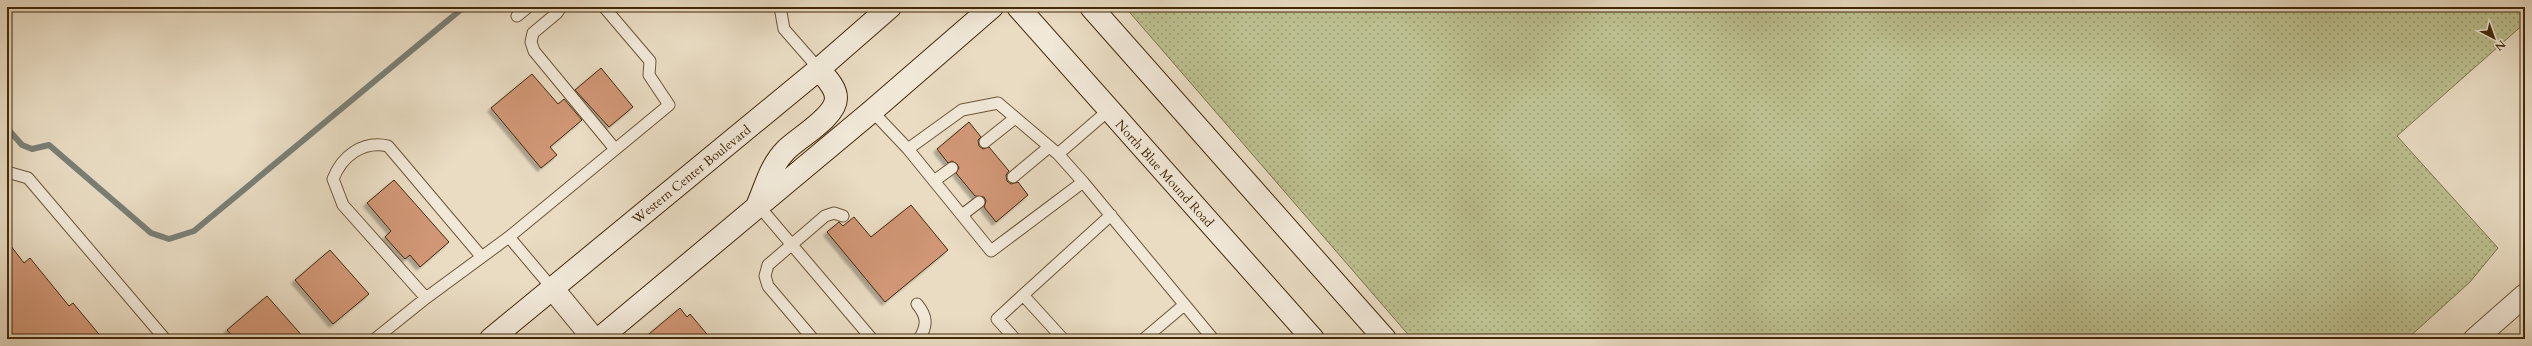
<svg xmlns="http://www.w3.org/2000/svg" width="2532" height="346" font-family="Cardo,serif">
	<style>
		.grass { fill: url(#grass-dots); stroke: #7f744c }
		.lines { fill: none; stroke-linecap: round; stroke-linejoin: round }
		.stream { stroke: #797f76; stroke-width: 6 }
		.building { fill: #d09675; stroke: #422909; filter: url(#shadow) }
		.service-casing { stroke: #6c5638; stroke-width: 13 }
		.minor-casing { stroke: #6c5638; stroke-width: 24 }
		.tertiary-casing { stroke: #6c5638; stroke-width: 24 }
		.secondary-casing { stroke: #422909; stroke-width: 24 }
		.service { stroke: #f1e8d8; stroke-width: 11 }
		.minor { stroke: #f1e8d8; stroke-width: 22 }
		.tertiary { stroke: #f1e8d8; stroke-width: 22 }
		.secondary { stroke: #f1e8d8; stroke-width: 22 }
		.labels { text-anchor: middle; stroke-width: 3; stroke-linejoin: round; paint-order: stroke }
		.street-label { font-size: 13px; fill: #422909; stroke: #f1e8d8 }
	</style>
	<defs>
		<pattern id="grass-dots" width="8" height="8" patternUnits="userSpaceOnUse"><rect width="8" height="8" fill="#bcbf8f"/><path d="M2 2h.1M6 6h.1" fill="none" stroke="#9a9b73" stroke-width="1.8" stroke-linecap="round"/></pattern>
		<filter id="shadow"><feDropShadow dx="-3.5" dy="3.5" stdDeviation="1" flood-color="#0004"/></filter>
	</defs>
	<rect width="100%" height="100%" fill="#e9dcc3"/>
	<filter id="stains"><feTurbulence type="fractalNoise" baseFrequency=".005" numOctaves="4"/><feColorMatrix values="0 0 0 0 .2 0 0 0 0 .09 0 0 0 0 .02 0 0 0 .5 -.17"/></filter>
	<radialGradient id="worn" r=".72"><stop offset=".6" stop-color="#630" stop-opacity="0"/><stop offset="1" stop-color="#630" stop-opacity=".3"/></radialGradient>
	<path class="grass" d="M 1125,7 L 2525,7 L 2525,23 L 2397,136 L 2498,248 L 2470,282 L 2407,339 L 1412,339 Z"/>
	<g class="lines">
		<path class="stream" d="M 7,128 L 22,145 L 32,149 L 49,145 L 151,233 L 169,239 L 194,231 L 464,7"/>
	</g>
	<path class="building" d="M 601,68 L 633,107 L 609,127 L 575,90 Z
		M 532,74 L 558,104 L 564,99 L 582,120 L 550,147 L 557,155 L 541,168 L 491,108 Z
		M 969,122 L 981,137 L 978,140 L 979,146 L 983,149 L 989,147 L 1009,171 L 1006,175 L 1007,181 L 1011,184 L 1018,182 L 1028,195 L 996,222 L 984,207 L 986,201 L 984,197 L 975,196 L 956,173 L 959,168 L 957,164 L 952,161 L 948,163 L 937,149 Z
		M 394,180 L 449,242 L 420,267 L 410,255 L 405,259 L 385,237 L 391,231 L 367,203 Z
		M 911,205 L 948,250 L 885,302 L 827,232 L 839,222 L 843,226 L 854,217 L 871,237 Z
		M 7,241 L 24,263 L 30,258 L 69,306 L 73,303 L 103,339 L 7,339 Z
		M 330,250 L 369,294 L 333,324 L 295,280 Z
		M 267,296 L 305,339 L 235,339 L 227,330 Z
		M 680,308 L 687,317 L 690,314 L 711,339 L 643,339 Z"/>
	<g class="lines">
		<g class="service-casing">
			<path id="service" d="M 561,7 L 557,13 L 533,33 L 531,42 L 534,51 L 615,149
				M 780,7 L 784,29 L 819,69
				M 517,16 L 528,7
				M 872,111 L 908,149 L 962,110 L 998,103 L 1058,154 L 1083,182 L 991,251 L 908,149
				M 985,142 L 1015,118
				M 1058,154 L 1109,110
				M 7,172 L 28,178 L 165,339
				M 1013,177 L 1049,147
				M 934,181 L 952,168
				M 1083,182 L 1213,339
				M 758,205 L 872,339
				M 962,215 L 979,202
				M 509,237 L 669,105 L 649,75 L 650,61 L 604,7
				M 426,298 L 343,205 L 333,179 C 342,156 363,140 388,146 L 481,256
				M 917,304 C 927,316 928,325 919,339
				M 375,339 L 426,298 L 509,237 L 552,288
				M 813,339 L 768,286 L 765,276 L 768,265 L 825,216 L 834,213 L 843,216
				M 1015,339 L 997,319 L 1023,295
				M 1063,339 L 1023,295 L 1111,215
				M 1144,339 L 1184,305"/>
		</g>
		<g class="minor-casing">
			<path id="minor" d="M 552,288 L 594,339"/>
		</g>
		<g class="tertiary-casing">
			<path id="tertiary" d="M 2475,339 L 2525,295"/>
		</g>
		<g class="secondary-casing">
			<path id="secondary" d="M 1018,7 L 1313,339
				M 1091,7 L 1385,339
				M 758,204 C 766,185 771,165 786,150 C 799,137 836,117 836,98 C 836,87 825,77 819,69
				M 491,339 L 819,69 L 890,7
				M 599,339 L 872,111 L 992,7"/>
		</g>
		<use href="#service" class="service"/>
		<use href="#minor" class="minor"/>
		<use href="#tertiary" class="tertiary"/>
		<use href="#secondary" class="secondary"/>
	</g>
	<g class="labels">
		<g class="street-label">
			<text transform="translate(1165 173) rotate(48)" y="5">North Blue Mound Road</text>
			<text transform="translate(691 174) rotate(-39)" y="5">Western Center Boulevard</text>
		</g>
	</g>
	<rect width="2532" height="346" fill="none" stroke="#e9dcc3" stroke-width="24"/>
	<rect x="8" y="8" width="2516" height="330" fill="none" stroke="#422909" stroke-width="2"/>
	<rect x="12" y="12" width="2508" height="322" fill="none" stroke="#422909"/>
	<g transform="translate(2494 38) rotate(139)" stroke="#f1e8d8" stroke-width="3" paint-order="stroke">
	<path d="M0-3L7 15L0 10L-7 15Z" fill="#422909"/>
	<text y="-6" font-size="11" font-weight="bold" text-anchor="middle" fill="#422909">N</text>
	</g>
	<rect width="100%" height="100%" filter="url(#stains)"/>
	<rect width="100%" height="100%" fill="url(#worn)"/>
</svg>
